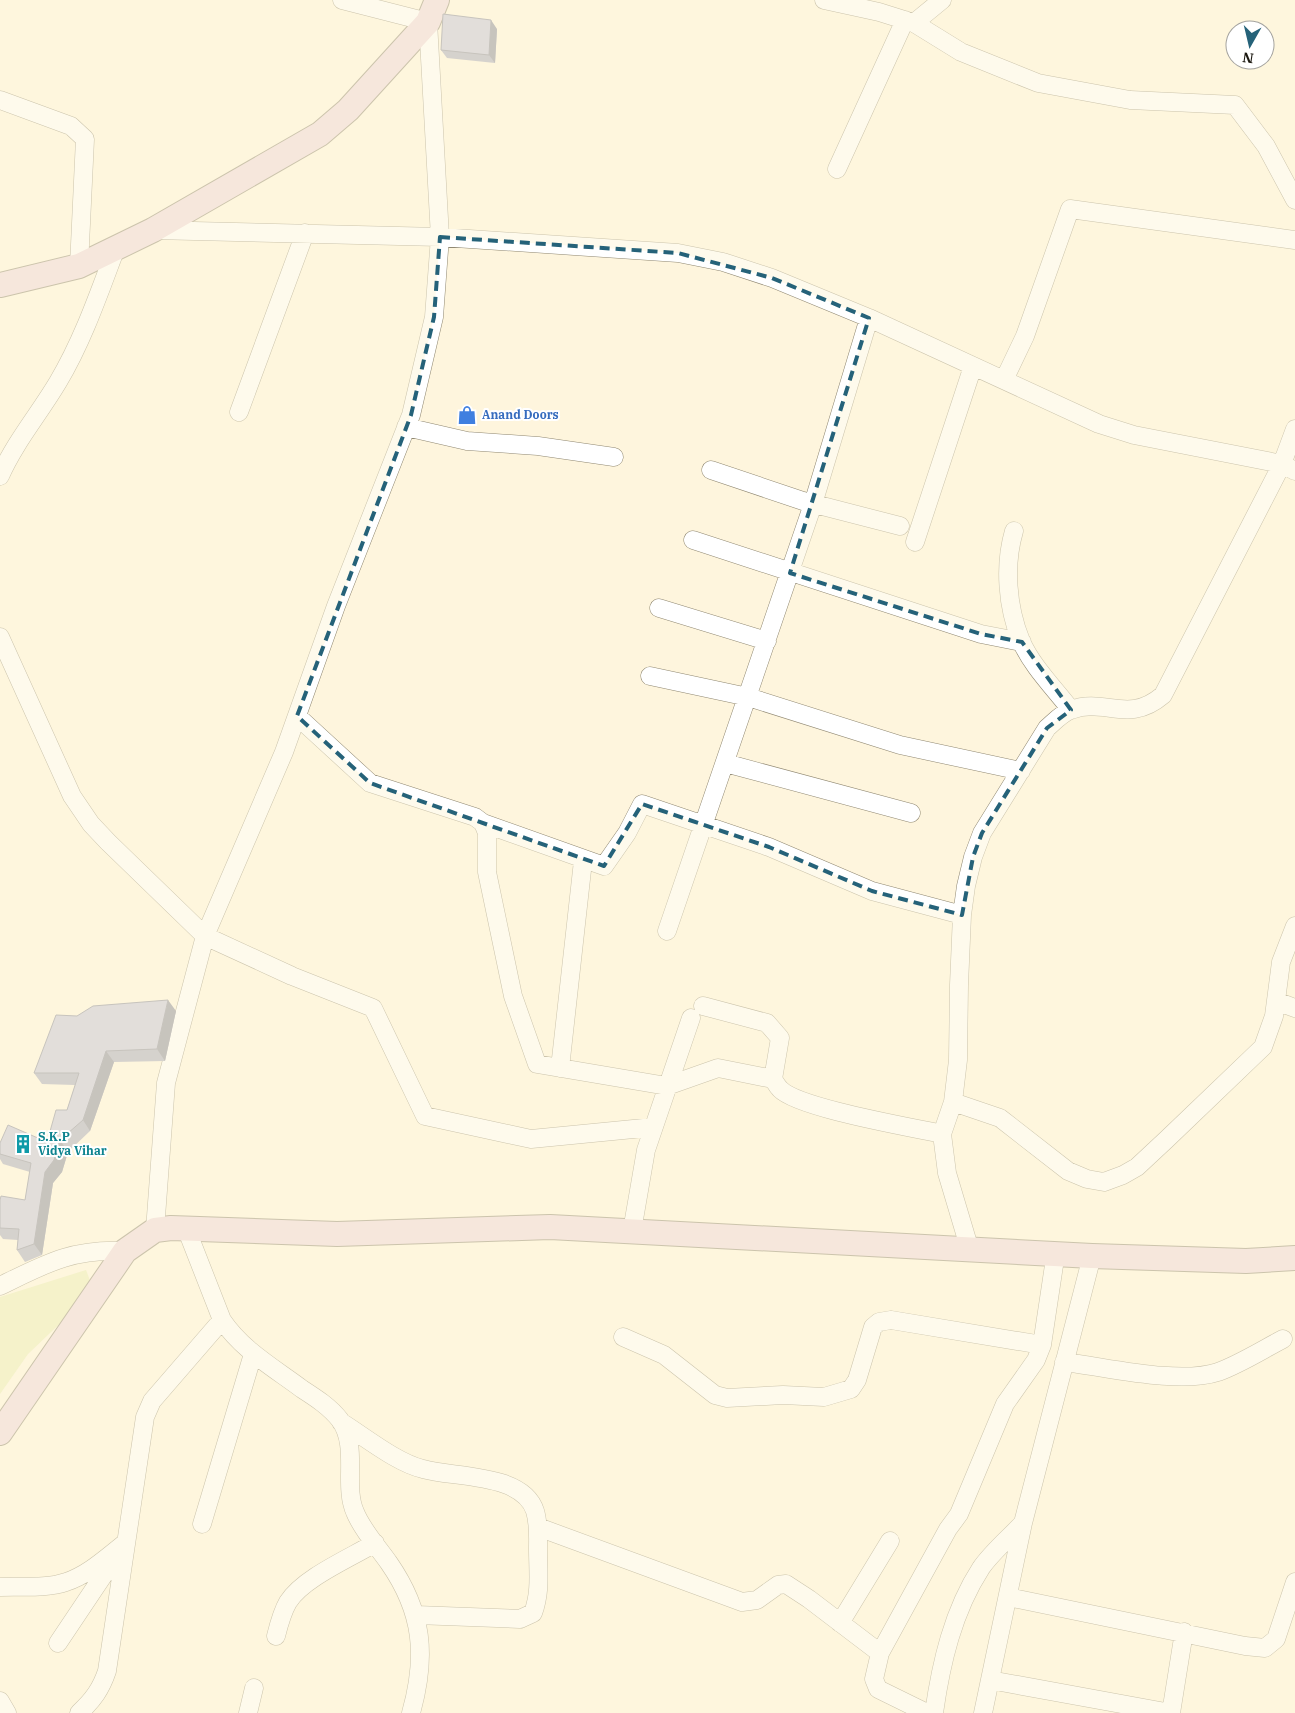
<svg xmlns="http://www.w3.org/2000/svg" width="1295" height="1713" font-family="'IBM Plex Serif',serif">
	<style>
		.green { fill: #eaedb3 }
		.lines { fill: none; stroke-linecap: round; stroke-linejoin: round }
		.minor-casing { stroke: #908872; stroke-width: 19 }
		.secondary-casing { stroke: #908872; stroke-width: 26 }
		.minor { stroke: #fff; stroke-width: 18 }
		.secondary { stroke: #eed5db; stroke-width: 24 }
		.wall { fill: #a5a6ba }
		.shaded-wall { fill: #868797 }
		.building { fill: #c0c1d8; stroke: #868797 }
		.marked { fill: none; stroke: #256279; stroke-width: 4; stroke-dasharray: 10 6; stroke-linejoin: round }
		.labels { text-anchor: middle; stroke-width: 4; stroke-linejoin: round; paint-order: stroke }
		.shop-label { font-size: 12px; font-weight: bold; fill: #366cbe; stroke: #fff; text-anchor: start }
		.culture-label { font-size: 12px; font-weight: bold; fill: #0d838f; stroke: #fff; text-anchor: start }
	</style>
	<rect width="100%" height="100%" fill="#fef5dd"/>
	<path class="green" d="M 86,1270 L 94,1291 L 28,1354 L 0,1394 L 0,1297 Z"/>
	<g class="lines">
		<g class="minor-casing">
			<path id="minor" d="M 824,0 L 879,12 L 914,23 L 961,52 L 1038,83 L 1130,100 L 1235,105 L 1266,146 L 1295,200
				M 914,23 L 942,0
				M 0,100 L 71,126 L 85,139 L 79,266
				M 837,169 L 905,20
				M 153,230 L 440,237 L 678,253 L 723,262 L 772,278 L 869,318 L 1099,424 L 1134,435 L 1282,464 L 1295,471
				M 1004,380 L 1025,336 L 1070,209 L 1295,240
				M 239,412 L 305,233
				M 406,427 L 467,441 L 538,446 L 614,457
				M 711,470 L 803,501 L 900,526
				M 0,476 C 15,442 39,414 58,382 C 83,340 99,293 116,248
				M 1014,531 C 1004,565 1007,607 1021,641 C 1032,666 1054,688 1071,710
				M 693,540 L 981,634 L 1022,642
				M 915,542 L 973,366
				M 659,608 L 767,641
				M 0,637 L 72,796 L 91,824 L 108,842 L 205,936 L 292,976 L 373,1008 L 425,1116 L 531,1139 L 654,1127
				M 650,676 L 748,697 L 900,745 L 1021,771
				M 297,716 L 370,783 L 475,817 L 483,823 L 487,833 L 487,872 L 513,996 L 537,1064 L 667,1086 L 718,1068 L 773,1079
				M 725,763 L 911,813
				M 483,823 L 604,866 L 627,833 L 642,804 L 769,847 L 872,891 L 962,915
				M 667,931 L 813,504 L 869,318
				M 1276,1001 L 1295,1008
				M 703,1006 L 767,1023 L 780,1038 L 773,1079 C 775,1082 777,1086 780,1089 C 798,1108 910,1127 942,1134
				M 560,1068 L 583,861
				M 953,1102 L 1000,1118 L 1068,1171 L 1087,1179 L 1104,1182 L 1123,1175 L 1137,1167 L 1167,1139 L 1263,1047 L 1274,1016 L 1281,962 L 1295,926
				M 186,1228 L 222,1320 C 242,1350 274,1368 302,1389 C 316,1398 330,1407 340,1420 C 359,1446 343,1485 355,1512 C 362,1530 378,1547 389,1563 C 423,1612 427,1656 411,1713
				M 155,1230 L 166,1083 L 205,936 L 284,752 L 336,606 L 411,415 L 434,317 L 440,237 L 428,22 L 342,0
				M 632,1231 L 646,1150 L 691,1018
				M 970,1250 L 947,1173 L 942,1134 L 953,1102 L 958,1060 L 959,985 L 962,915 L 966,886 L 973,857 L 982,833 L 1047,728 C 1054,722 1062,713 1071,710 C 1105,697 1128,725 1163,695 L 1282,464 L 1295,429
				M 0,1286 C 45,1264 73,1248 125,1251
				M 623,1337 L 664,1355 L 715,1395 L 727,1398 L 783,1395 L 824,1397 L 851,1389 L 857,1380 L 873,1327 L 879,1322 L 891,1320 L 1042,1345
				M 1064,1362 C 1107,1367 1178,1385 1218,1372 C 1240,1364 1262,1350 1283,1339
				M 341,1422 C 365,1437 397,1463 423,1469 C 455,1478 523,1473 535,1511 C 539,1524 538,1536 538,1549 C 538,1571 541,1592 533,1613 L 520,1619 L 416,1615
				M 202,1524 L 253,1354
				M 538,1527 L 742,1602 L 757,1600 L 778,1585 L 786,1584 L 809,1599 L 880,1653
				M 0,1587 C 21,1586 46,1589 66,1582 C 88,1575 107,1557 125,1543 L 58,1643
				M 1008,1597 L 1245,1646 L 1265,1648 L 1276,1639 L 1295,1582
				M 840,1623 L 890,1541
				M 276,1636 C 279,1624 282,1612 288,1602 C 303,1578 350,1558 375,1543
				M 990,1680 L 1171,1713
				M 0,1701 L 7,1713
				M 79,1713 C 93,1700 101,1689 107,1671 L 145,1417 L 152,1401 L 222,1320
				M 248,1713 L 254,1688
				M 927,1713 L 878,1689 L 874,1679 L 880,1653 L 948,1529 L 959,1514 L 1005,1404 L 1036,1360 L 1042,1345 L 1056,1252
				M 934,1713 C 941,1663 953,1611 981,1568 C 992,1552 1009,1538 1023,1523
				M 983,1713 L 1023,1523 L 1092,1256
				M 1171,1713 L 1184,1632"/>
		</g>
		<g class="secondary-casing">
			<path id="secondary" d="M 0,285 L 79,266 L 153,230 L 320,134 L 348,110 L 428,22 L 437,0
				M 0,1433 L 125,1251 L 155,1230 L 171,1228 L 337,1234 L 550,1227 L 1092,1256 L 1246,1261 L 1295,1258"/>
		</g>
		<use href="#minor" class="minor"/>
		<use href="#secondary" class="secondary"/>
	</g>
	<path class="wall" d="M 497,29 L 495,63 L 447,58 L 441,50 Z
		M 176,1011 L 165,1061 L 114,1062 L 90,1131 L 68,1152 L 62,1172 L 53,1183 L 42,1255 L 25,1262 L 17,1250 L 18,1240 L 3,1239 L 0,1235 L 0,1200 L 25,1200 L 30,1172 L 3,1164 L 0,1159 L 0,1143 L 47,1142 L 67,1110 L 75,1085 L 42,1084 L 34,1073 L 77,1016 Z"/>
	<path class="shaded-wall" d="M 491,20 L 497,29 L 495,63 L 489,55 Z
		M 168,1000 L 176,1011 L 165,1061 L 157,1049 Z
		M 106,1051 L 114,1062 L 90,1131 L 83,1120 Z
		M 60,1140 L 68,1152 L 62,1172 L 53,1183 L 42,1255 L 34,1244 L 45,1172 Z"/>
	<path class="building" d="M 443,14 L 491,20 L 489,55 L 441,50 Z
		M 168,1000 L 157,1049 L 106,1051 L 83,1120 L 60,1140 L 54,1160 L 45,1172 L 34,1244 L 17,1250 L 19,1229 L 0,1228 L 0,1200 L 1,1196 L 25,1200 L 31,1163 L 0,1154 L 0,1143 L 8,1125 L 47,1142 L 56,1110 L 67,1110 L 79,1073 L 34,1073 L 56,1015 L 77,1016 L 93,1006 Z"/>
	<path d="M0 0H1295V1713H0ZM 440,237 L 678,253 L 772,278 L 869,318 L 790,573 L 981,634 L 1022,642 L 1071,710 L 1047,728 L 982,833 L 973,857 L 962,915 L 872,891 L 769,847 L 642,804 L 604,866 L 370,783 L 297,716 L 411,415 L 434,317 Z" fill="#fef5dd" fill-opacity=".55" fill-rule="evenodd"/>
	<path class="marked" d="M 440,237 L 678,253 L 772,278 L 869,318 L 790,573 L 981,634 L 1022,642 L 1071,710 L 1047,728 L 982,833 L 973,857 L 962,915 L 872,891 L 769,847 L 642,804 L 604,866 L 370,783 L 297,716 L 411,415 L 434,317 Z"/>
	<defs>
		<g id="shop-bare" transform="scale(1.5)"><path d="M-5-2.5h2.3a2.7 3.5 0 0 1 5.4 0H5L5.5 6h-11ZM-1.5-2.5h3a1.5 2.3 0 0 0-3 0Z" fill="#3f7fe0" stroke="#fff" stroke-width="2.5" paint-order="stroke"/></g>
		<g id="building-bare" transform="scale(1.5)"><path d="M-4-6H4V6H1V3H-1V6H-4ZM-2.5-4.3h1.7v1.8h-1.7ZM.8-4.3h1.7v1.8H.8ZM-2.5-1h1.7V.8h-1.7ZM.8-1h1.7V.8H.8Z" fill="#0f9aa8" stroke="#fff" stroke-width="2.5" paint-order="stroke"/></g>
	</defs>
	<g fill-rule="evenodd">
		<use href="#shop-bare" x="467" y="415"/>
		<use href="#building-bare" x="23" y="1144"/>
	</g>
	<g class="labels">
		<g class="shop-label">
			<text x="482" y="419">Anand Doors</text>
		</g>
		<g class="culture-label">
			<text x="38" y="1141">S.K.P<tspan x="38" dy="14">Vidya Vihar</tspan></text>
		</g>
	</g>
	<g transform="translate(1250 45) rotate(188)"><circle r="24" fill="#ffffff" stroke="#a4a39f"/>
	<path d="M0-4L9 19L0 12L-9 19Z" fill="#256279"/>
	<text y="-8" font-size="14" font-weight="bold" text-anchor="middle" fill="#1b1810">N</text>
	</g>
</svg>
